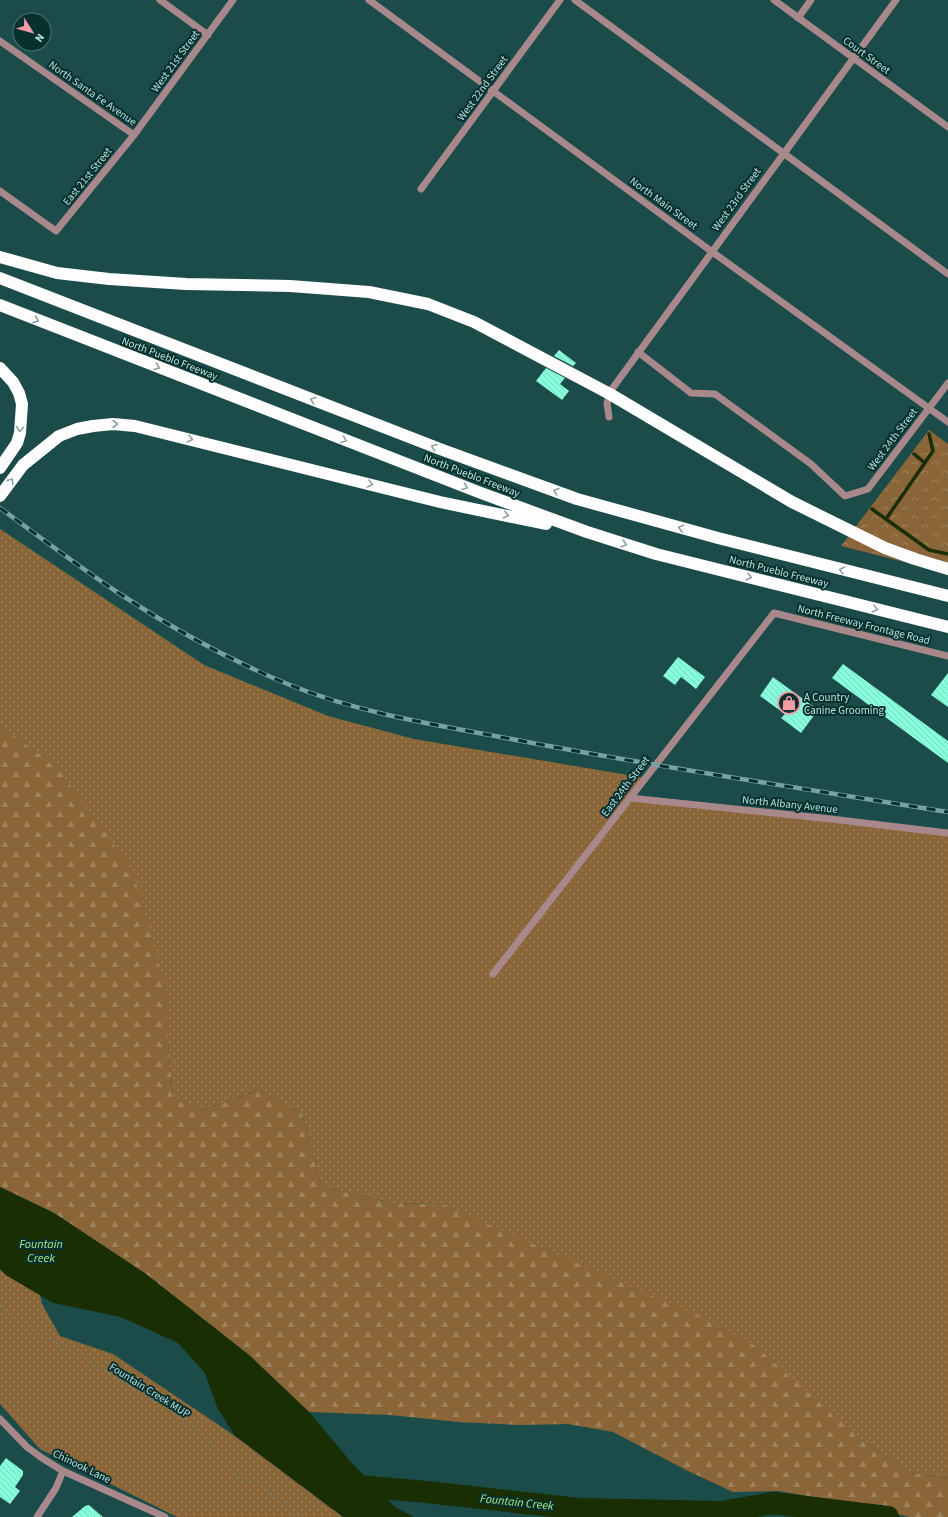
<svg xmlns="http://www.w3.org/2000/svg" width="948" height="1517" font-family="'Source Sans 3',sans-serif">
	<style>
		.grass { fill: url(#grass-dots) }
		.forest { fill: url(#forest-firs) }
		.park { fill: url(#park-crowns) }
		.water { fill: #192e03 }
		.lines { fill: none; stroke-linecap: round; stroke-linejoin: round }
		.stream { stroke: #192e03; stroke-width: 3.5 }
		.river { stroke: #192e03; stroke-width: 22 }
		.building { fill: url(#building-back-hatch) }
		.path { stroke: #598885; stroke-width: 2; stroke-dasharray: 1 3; stroke-linecap: butt }
		.minor { stroke: #a8888b; stroke-width: 7 }
		.highway { stroke: #fdfdfd; stroke-width: 12 }
		.rail-casing { stroke: #76a3a1; stroke-width: 4.5 }
		.rail { stroke: #07302f; stroke-width: 3; stroke-dasharray: 9; stroke-linecap: butt }
		.oneway { stroke: #8ea1a0 }
		.labels { text-anchor: middle; stroke-width: 4; stroke-linejoin: round; paint-order: stroke }
		.street-label { font-size: 11px; fill: #b7e1de; stroke: #07302f }
		.poi-label { font-size: 11px; fill: #b7e1de; stroke: #07302f; text-anchor: start }
		.water-label { font-size: 12px; font-style: italic; fill: #ace77c; stroke: #07302f }
	</style>
	<defs>
		<pattern id="grass-dots" width="8" height="8" patternUnits="userSpaceOnUse"><rect width="8" height="8" fill="#896537"/><path d="M2 2h.1M6 6h.1" fill="none" stroke="#9c825d" stroke-width="1.8" stroke-linecap="round"/></pattern>
		<pattern id="forest-firs" width="22" height="20" patternUnits="userSpaceOnUse"><rect width="22" height="20" fill="#896537"/><path d="M5 1l3.5 6h-7zM16 11l3.5 6h-7z" fill="#9c825d"/></pattern>
		<pattern id="park-crowns" width="20" height="18" patternUnits="userSpaceOnUse"><rect width="20" height="18" fill="#896537"/><path d="M2 6a3 3 0 1 1 6 0M12 15a3 3 0 1 1 6 0" fill="none" stroke="#9c825d"/></pattern>
		<pattern id="building-back-hatch" width="6" height="6" patternUnits="userSpaceOnUse"><rect width="6" height="6" fill="#87ffdc"/><path d="M-1 5l2 2M0 0l6 6M5-1l2 2" fill="none" stroke="#77dabd"/></pattern>
	</defs>
	<rect width="100%" height="100%" fill="#1b4c4a"/>
	<path class="grass" d="M 0,529 L 204,665 L 328,716 L 414,739 L 646,778 L 631,798 L 948,833 L 948,1478 L 911,1473 L 862,1440 L 441,1204 L 392,1203 L 321,1186 L 302,1113 L 259,1090 L 203,1110 L 173,1097 L 168,1045 L 168,997 L 56,766 L 0,725 Z
		M 0,1269 L 6,1275 L 40,1295 L 42,1304 L 60,1336 L 113,1354 L 235,1436 L 343,1517 L 177,1517 L 40,1449 L 0,1404 Z"/>
	<path class="forest" d="M 0,725 L 56,766 L 133,871 L 168,997 L 168,1045 L 173,1097 L 203,1110 L 259,1090 L 302,1113 L 321,1186 L 392,1203 L 441,1204 L 706,1319 L 754,1345 L 862,1440 L 911,1473 L 948,1478 L 948,1517 L 910,1517 L 858,1505 L 779,1491 L 733,1492 L 688,1471 L 613,1432 L 568,1424 L 521,1425 L 458,1422 L 390,1415 L 309,1412 L 249,1355 L 146,1274 L 54,1213 L 0,1187 Z"/>
	<path class="park" d="M 929,430 L 948,444 L 948,573 L 841,546 Z"/>
	<path class="water" d="M 0,1187 L 54,1213 L 146,1274 L 249,1355 L 309,1412 L 350,1461 L 395,1507 L 414,1517 L 343,1517 L 235,1436 L 218,1409 L 205,1373 L 178,1343 L 121,1317 L 53,1303 L 6,1275 L 0,1269 Z"/>
	<g class="lines">
		<path class="stream" d="M 914,454 L 925,463
			M 872,509 L 929,550 L 948,554
			M 886,519 L 933,451 L 929,434"/>
		<path class="river" d="M 346,1485 L 427,1492 L 579,1509 L 721,1512 L 773,1503 L 888,1517"/>
	</g>
	<path class="building" d="M 559,350 L 576,363 L 573,366 L 554,356 Z
		M 546,368 L 565,378 L 560,384 L 569,391 L 562,400 L 536,381 Z
		M 678,657 L 705,677 L 696,689 L 681,677 L 675,685 L 663,676 Z
		M 843,664 L 948,741 L 948,763 L 832,678 Z
		M 948,673 L 948,707 L 931,695 Z
		M 773,677 L 818,710 L 801,733 L 781,718 L 785,714 L 760,696 Z
		M 6,1458 L 23,1471 L 23,1475 L 15,1487 L 20,1491 L 10,1504 L 0,1497 L 0,1466 Z
		M 89,1505 L 103,1517 L 72,1517 L 85,1506 Z"/>
	<g class="lines">
		<path class="path" d="M 0,1306 L 16,1322 L 81,1357 L 173,1412 L 197,1431 L 234,1473 L 266,1490 L 285,1504 L 298,1517"/>
		<path class="minor" d="M 160,0 L 208,35
			M 369,0 L 711,251 L 948,422
			M 575,0 L 948,274
			M 774,0 L 948,127
			M 798,18 L 811,0
			M 0,41 L 134,135
			M 421,189 L 560,0
			M 0,191 L 56,231 L 134,135 L 233,0
			M 638,352 L 691,393 L 715,394 L 811,464 L 845,496 L 868,489 L 948,383
			M 609,417 L 607,403 L 612,389 L 896,0
			M 630,798 L 831,819 L 948,833
			M 493,974 L 774,613 L 948,656
			M 0,1419 L 27,1447 L 42,1458 L 63,1471 L 165,1517
			M 37,1517 L 56,1488 L 63,1471"/>
		<path class="highway" d="M 0,257 L 57,273 L 109,279 L 186,284 L 290,286 L 369,292 L 428,304 L 474,322 L 610,394 L 792,502 L 885,548 L 915,559 L 948,569
			M 0,278 L 440,449 L 577,499 L 718,538 L 948,596
			M 0,305 L 481,493 L 587,532 L 656,554 L 948,627
			M 0,368 L 13,382 L 19,393 L 22,404 L 20,433 L 17,443 L 0,468
			M 0,496 L 23,465 L 59,436 L 77,429 L 93,426 L 113,424 L 135,426 L 440,502 L 546,524"/>
		<g class="rail-casing">
			<path id="rail" d="M 0,508 C 40,537 79,567 120,594 C 173,629 231,661 290,685 C 364,715 444,726 522,741 C 663,768 806,789 948,812"/>
		</g>
		<use href="#rail" class="rail"/>
	</g>
	<defs><path id="oneway-chevron" d="M-2-3.5L2.5 0L-2 3.5" fill="none" stroke-width="1.6" stroke-linecap="round" stroke-linejoin="round"/></defs>
	<g class="oneway">
		<use href="#oneway-chevron" transform="translate(36 320) rotate(21)"/>
		<use href="#oneway-chevron" transform="translate(157 367) rotate(21)"/>
		<use href="#oneway-chevron" transform="translate(313 400) rotate(-159)"/>
		<use href="#oneway-chevron" transform="translate(115 424)"/>
		<use href="#oneway-chevron" transform="translate(20 429) rotate(95)"/>
		<use href="#oneway-chevron" transform="translate(190 439) rotate(14)"/>
		<use href="#oneway-chevron" transform="translate(344 440) rotate(21)"/>
		<use href="#oneway-chevron" transform="translate(434 447) rotate(-159)"/>
		<use href="#oneway-chevron" transform="translate(11 481) rotate(-54)"/>
		<use href="#oneway-chevron" transform="translate(370 484) rotate(14)"/>
		<use href="#oneway-chevron" transform="translate(465 487) rotate(21)"/>
		<use href="#oneway-chevron" transform="translate(556 491) rotate(-160)"/>
		<use href="#oneway-chevron" transform="translate(506 515) rotate(12)"/>
		<use href="#oneway-chevron" transform="translate(681 528) rotate(-165)"/>
		<use href="#oneway-chevron" transform="translate(624 544) rotate(17)"/>
		<use href="#oneway-chevron" transform="translate(842 570) rotate(-166)"/>
		<use href="#oneway-chevron" transform="translate(749 577) rotate(14)"/>
		<use href="#oneway-chevron" transform="translate(875 609) rotate(14)"/>
	</g>
	<defs>
		<g id="shop-ring" transform="scale(1.15)"><circle r="9.5" fill="#07302f" stroke="#f49aa4" stroke-width="1.5"/><path d="M-5-2.5h2.3a2.7 3.5 0 0 1 5.4 0H5L5.5 6h-11ZM-1.5-2.5h3a1.5 2.3 0 0 0-3 0Z" fill="#f49aa4"/></g>
	</defs>
	<g fill-rule="evenodd">
		<use href="#shop-ring" x="789" y="703"/>
	</g>
	<g class="labels">
		<g class="street-label">
			<text transform="translate(867 55) rotate(36)" y="4">Court Street</text>
			<text transform="translate(175 61) rotate(-54)" y="4">West 21st Street</text>
			<text transform="translate(482 88) rotate(-54)" y="4">West 22nd Street</text>
			<text transform="translate(93 93) rotate(35)" y="4">North Santa Fe Avenue</text>
			<text transform="translate(87 176) rotate(-51)" y="4">East 21st Street</text>
			<text transform="translate(736 199) rotate(-54)" y="4">West 23rd Street</text>
			<text transform="translate(664 203) rotate(36)" y="4">North Main Street</text>
			<text transform="translate(170 358) rotate(21)" y="4">North Pueblo Freeway</text>
			<text transform="translate(892 439) rotate(-53)" y="4">West 24th Street</text>
			<text transform="translate(472 475) rotate(21)" y="4">North Pueblo Freeway</text>
			<text transform="translate(779 571) rotate(14)" y="4">North Pueblo Freeway</text>
			<text transform="translate(864 624) rotate(14)" y="4">North Freeway Frontage Road</text>
			<text transform="translate(625 786) rotate(-53)" y="4">East 24th Street</text>
			<text transform="translate(790 804) rotate(6)" y="4">North Albany Avenue</text>
			<text transform="translate(150 1390) rotate(32)" y="4">Fountain Creek MUP</text>
			<text transform="translate(82 1466) rotate(26)" y="4">Chinook Lane</text>
		</g>
		<g class="poi-label">
			<text x="804" y="701">A Country<tspan x="804" dy="13">Canine Grooming</tspan></text>
		</g>
		<g class="water-label">
			<text x="41" y="1248">Fountain<tspan x="41" dy="14">Creek</tspan></text>
			<text transform="translate(517 1502) rotate(6)" y="4">Fountain Creek</text>
		</g>
	</g>
	<g transform="translate(32 32) rotate(127)"><circle r="19" fill="#07302f" stroke="#4d7775"/>
	<path d="M0-3L7 15L0 10L-7 15Z" fill="#f49aa4"/>
	<text y="-6" font-size="11" font-weight="bold" text-anchor="middle" fill="#b7e1de">N</text>
	</g>
</svg>
